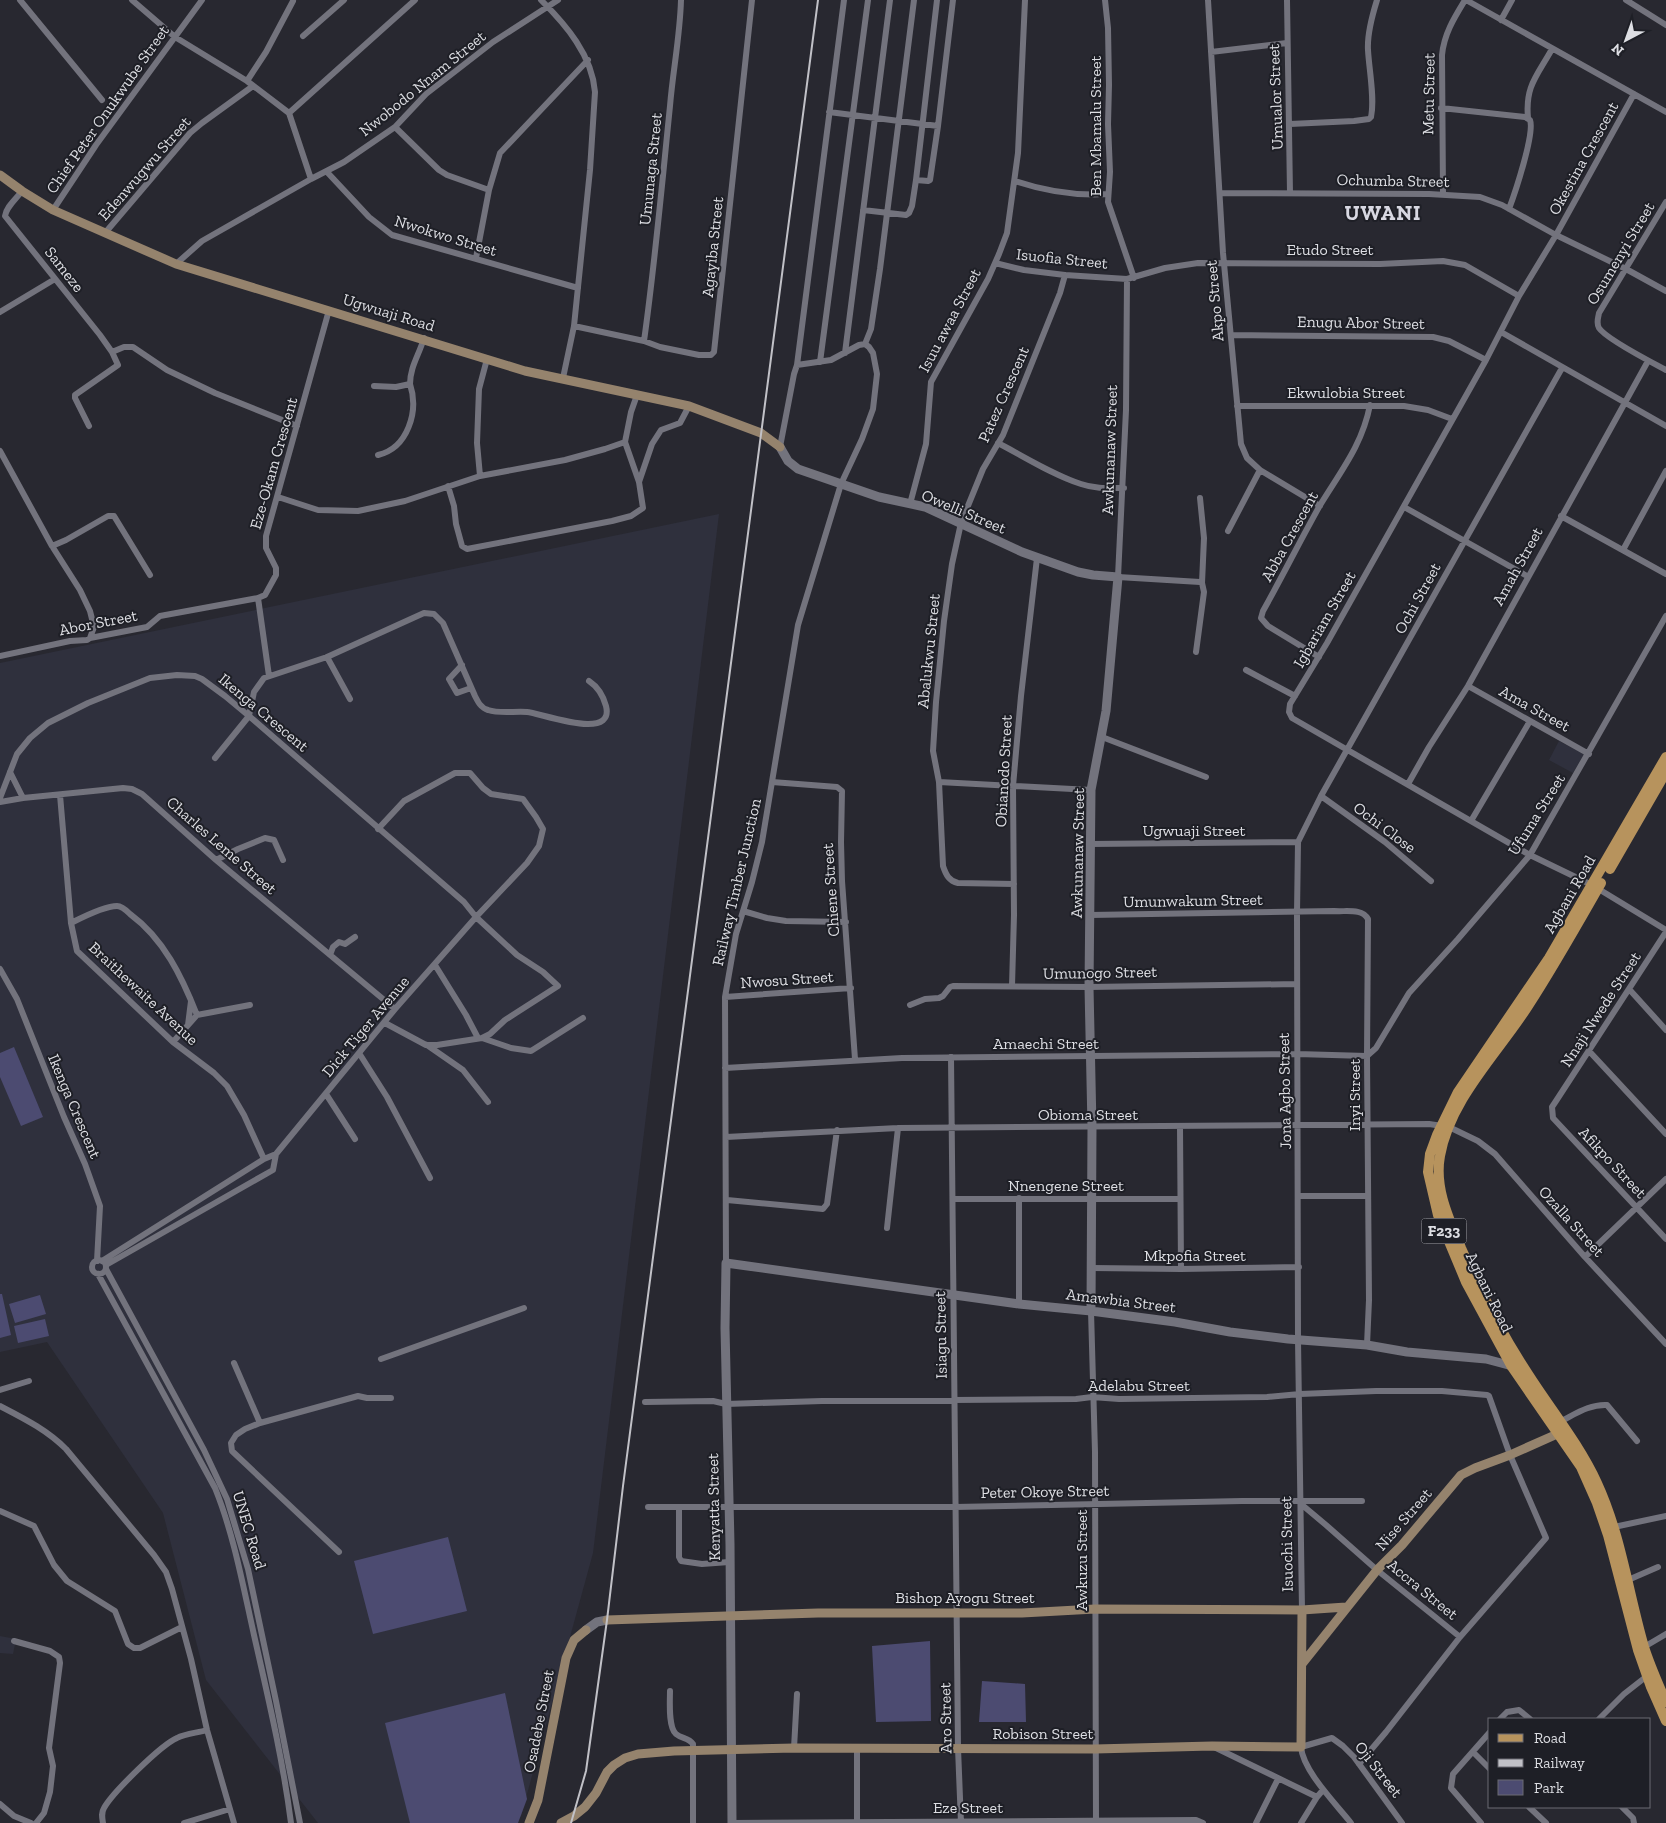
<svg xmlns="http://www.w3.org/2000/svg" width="1666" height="1823" font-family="'Zilla Slab',serif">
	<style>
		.built { fill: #2f303d }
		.green { fill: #4c4b71 }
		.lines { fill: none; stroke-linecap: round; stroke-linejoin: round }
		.minor { stroke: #73737d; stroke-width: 6 }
		.tertiary { stroke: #73737d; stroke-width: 9 }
		.secondary { stroke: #95836d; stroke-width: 9 }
		.primary { stroke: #b7935d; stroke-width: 10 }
		.rail { stroke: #c1c1c7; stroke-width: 2 }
		.labels { text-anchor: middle; stroke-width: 4; stroke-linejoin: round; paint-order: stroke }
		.shield { fill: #1e1f26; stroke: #a4a5aa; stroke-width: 1 }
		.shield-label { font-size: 15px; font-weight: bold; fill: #dddee3 }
		.street-label { font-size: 16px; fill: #dddee3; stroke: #1e1f26 }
		.district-label { font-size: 21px; font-weight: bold; letter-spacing: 1px; fill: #d8d8e2; stroke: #1e1f26 }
	</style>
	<rect width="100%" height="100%" fill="#282830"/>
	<path class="built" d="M 719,514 L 593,1553 L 521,1816 L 511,1823 L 318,1823 L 206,1680 L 163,1513 L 47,1342 L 0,1352 L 0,663 Z
		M 1559,741 L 1584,754 L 1573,773 L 1549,760 Z
		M 0,1636 L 16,1639 L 13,1654 L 0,1653 Z"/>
	<path class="green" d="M 14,1047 L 43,1117 L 21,1126 L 0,1077 L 0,1053 Z
		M 0,1294 L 2,1294 L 11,1335 L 0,1338 Z
		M 40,1295 L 46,1314 L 15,1323 L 9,1304 Z
		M 45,1319 L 49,1336 L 18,1343 L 14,1326 Z
		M 448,1537 L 467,1611 L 373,1634 L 354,1561 Z
		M 930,1641 L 931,1721 L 876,1722 L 872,1646 Z
		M 982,1681 L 1025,1684 L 1026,1722 L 979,1722 Z
		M 505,1693 L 527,1799 L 518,1823 L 410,1823 L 385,1723 Z"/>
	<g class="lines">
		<path class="minor" d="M 20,0 L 102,100
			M 132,0 L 175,37 L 247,81 L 289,113 L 311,179
			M 541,0 C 566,25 592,55 595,92 L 590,170 L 574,326 L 563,378
			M 1105,0 L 1108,28 L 1109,85 L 1108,124 L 1110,172 L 1108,202 L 1134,278
			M 1208,0 L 1223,253 L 1241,444 L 1247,458 L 1260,470 L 1320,506
			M 1287,0 L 1290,193
			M 1466,0 L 1666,112
			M 1626,0 L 1666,25
			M 1501,20 L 1512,0
			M 303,36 L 344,0
			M 1211,52 L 1287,43
			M 247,81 L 266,52 L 293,1
			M 1634,94 L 1556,235 L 1519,296 L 1486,360 L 1327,643 L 1290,704 L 1289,712 L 1292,718 L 1530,855 L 1592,885 L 1666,930
			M 1441,108 L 1525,117 L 1530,120 C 1535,133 1515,193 1509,209
			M 829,112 L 938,126
			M 289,113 L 415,0
			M 1528,118 C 1525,86 1537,76 1552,49
			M 1290,124 L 1354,121 L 1369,119 L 1371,117 C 1375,99 1369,69 1368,50 C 1367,34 1372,16 1377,0
			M 395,127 L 439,170 L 447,175 L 489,190
			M 327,172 L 369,217 L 392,235 L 578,288
			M 916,180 L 928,181 L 930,180 L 938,126 L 953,0
			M 1015,181 C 1045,191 1075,196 1107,194
			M 22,191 C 16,199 6,207 5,216 L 100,335 L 112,352 L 118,365 L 75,395 L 75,398 L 89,426
			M 1220,193 L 1429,194 L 1480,197 L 1502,205 L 1556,235 L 1626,269 L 1666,291
			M 1443,194 L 1442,55 C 1444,34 1454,18 1465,0
			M 1666,202 L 1599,313 C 1598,319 1596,323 1599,328 C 1606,339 1653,363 1666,370
			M 53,210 L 96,145 L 202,0
			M 863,210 L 906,215 L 909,213 L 912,206 L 916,180 L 937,0
			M 105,233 L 190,133 L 202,123 L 253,86
			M 476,258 L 489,190 L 500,153 L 588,60
			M 995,263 L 1024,270 L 1065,275 L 1127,279 L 1165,268 L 1198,263 L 1380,264 L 1443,261 L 1465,265 L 1519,296
			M 176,264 L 202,241 L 311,179 L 344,162 L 395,127 L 426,94 L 493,42 L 558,0
			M 1065,275 L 1060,293 L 1003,435 L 983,469 L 961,523 L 952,564 L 944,621 L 936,702 L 933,751 L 939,782 L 1091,790
			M 1127,279 L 1126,410 L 1118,577 L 1200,582 L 1202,583 L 1204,592 L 1196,652
			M 0,312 L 55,279
			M 574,326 L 644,341 L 660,347 L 699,355 L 711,355 L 714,352 L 752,0
			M 1501,332 L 1666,426
			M 1231,335 L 1433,337 L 1449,341 L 1486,360
			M 644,341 C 655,263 662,184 670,106 C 673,70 680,36 681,0
			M 865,344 L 871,329 L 880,269 L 914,0
			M 112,352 L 124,347 L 133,347 L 167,370 L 215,393 L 297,426
			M 845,353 L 890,0
			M 820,362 L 868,0
			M 797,365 L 844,0
			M 410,384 C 410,367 419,355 424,338
			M 374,386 L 396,387 L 410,384 C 419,411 408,448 378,455
			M 1237,406 L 1404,406 L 1428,410 L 1452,419
			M 625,442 L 639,482
			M 998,443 C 1025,457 1053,475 1081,484 C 1095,489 1110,488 1124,488
			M 780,447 L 794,374 L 797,365 L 831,360 L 859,345 L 865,344
			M 0,451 L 52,546 L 80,590 L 90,611 L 94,627 L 90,638
			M 480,476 L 477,443 L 479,389 L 487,359
			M 448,486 L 454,506 L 456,524 L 462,546 L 467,549 L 612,521 L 631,516 L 643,508 L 639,482 L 652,444 L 661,430 L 680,423 L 689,406
			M 278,497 L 318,510 L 358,511 L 405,501 L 480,476 L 565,460 L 605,449 L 625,442 L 631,412 L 637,395
			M 1200,498 L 1204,538 L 1202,583
			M 910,504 L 926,444 L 931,382 L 988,279 L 999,254 L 1007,233 L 1018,153 L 1025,0
			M 1404,507 L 1527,576
			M 1561,516 L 1666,574
			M 1228,531 L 1260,470
			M 52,546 L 66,540 L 108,516 L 114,516 L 150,575
			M 1623,550 L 1666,471
			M 258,598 L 269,676
			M 0,656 L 70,641 L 87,640 L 90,638 L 147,627 L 160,616 L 258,598 L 265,595 L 276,575 L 276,568 L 266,548 L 266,536 L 329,310
			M 327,657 L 350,699
			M 1319,657 L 1268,626 L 1261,618 L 1263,611 C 1282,577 1300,541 1319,507 C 1340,472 1362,446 1370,405
			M 462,665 L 449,679 L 457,693 L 471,688
			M 1246,670 L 1295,696
			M 1468,686 L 1589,754
			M 1102,737 L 1206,777
			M 215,758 L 249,716 L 254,692 L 264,678 L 327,657 L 424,613 L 434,614 L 443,623 L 475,696 C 478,702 481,708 488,710 C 500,714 514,711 527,712 C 541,713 615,742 606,706 C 603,695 598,687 589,681
			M 10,772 L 23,798
			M 772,782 L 837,787 L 842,791 L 841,842 L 842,881 L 855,1059
			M 939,782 L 943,866 C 946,875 949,881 958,883 L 1014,884
			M 1408,784 L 1429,747 L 1468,686 L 1648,361
			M 60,795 L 71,923 L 77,951 L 173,1042 L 214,1073 L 227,1086 L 244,1115 L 264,1159
			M 1321,796 L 1385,842 L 1431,881
			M 0,798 L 17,754 L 30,738 L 48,723 L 88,703 L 150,678 L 177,675 L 195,676 L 202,679 L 225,696 L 249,716 L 464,902 L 476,917 L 517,955 L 543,972 L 558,986 L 505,1020 L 490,1034 L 482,1038 L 437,1045 L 426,1045 L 385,1023
			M 0,802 L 23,798 L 123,788 L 132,789 L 142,794 L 216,860 L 395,1009
			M 1471,821 L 1530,721
			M 1090,844 L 1298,842
			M 216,860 L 238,849 L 265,838 L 274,840 L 283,860
			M 743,911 L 767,918 L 786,921 L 846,922
			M 1090,915 L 1334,911 C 1346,912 1362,908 1368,919 L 1367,1056 L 1369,1300 L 1367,1345
			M 71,923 C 83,917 104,906 117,906 C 122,906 127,911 130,914 C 164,939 182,977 197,1015
			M 1666,932 L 1556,1101 L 1552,1107 L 1553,1118 L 1666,1239
			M 330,955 L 333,947 L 339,942 L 345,944 L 355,937
			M 435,965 L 466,1015 L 478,1038
			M 0,969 L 17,999 L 64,1117 L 85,1164 L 100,1206 L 97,1261
			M 1012,986 L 1014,915 L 1013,786 L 1021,696 L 1037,558
			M 1629,989 L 1666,1030
			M 725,997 L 851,988
			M 910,1005 L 925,999 L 939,998 L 943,996 L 950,987 L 953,986 L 1089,987 L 1297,984
			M 188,1025 L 191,1001
			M 482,1038 L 511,1048 L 531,1051 L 583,1018
			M 173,1042 L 197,1015 L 250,1005
			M 427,1045 L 463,1070 L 488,1102
			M 1589,1051 L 1666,1134
			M 359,1053 L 387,1097 L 430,1178
			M 951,1057 L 958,1748 L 961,1823
			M 725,1068 L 902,1058 L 1297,1054 L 1367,1056 L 1376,1048 L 1409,993 L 1458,939 L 1530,855 L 1666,616
			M 326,1094 L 355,1139
			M 1180,1127 L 1181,1269
			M 726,1137 L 898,1128 L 1429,1124 L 1449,1127 L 1478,1141 L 1495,1154 L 1585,1257 L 1666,1344
			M 1299,1196 L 1368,1196
			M 953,1199 L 1179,1199
			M 727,1200 L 823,1209 L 827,1204 L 837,1130
			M 887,1228 L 898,1128
			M 1585,1257 L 1666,1179
			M92 1267a7 7 0 1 1 14 0a7 7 0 1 1-14 0Z
			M 102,1261 L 264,1159 L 276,1154
			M 726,1263 L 725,997 L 736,934 L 752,882 L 762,842 L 798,625 L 841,484 L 862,439 L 873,409 L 877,374 L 873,353 L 869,347 L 865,344
			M 106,1265 L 273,1170 L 276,1154 L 395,1009 L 476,917 L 527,863 L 539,846 L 543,829 L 536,817 L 523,799 L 491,794 L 483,788 L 470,773 L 455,773 L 404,801 L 378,829
			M 1092,1268 L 1181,1269 L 1299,1267
			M 106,1269 L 204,1450 L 227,1499 L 248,1569 L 276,1701 L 300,1823
			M 98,1274 L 215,1488 C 234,1535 243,1586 254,1635 C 268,1697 283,1760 291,1823
			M 1019,1304 L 1019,1198
			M 1091,1311 L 1095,1452 L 1096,1823
			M 381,1359 L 524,1308
			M 234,1363 L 260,1423
			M 0,1390 L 29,1381
			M 645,1402 L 713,1401 L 726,1404 L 822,1401 L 1076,1399 L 1092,1397 L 1119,1399 L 1267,1397 L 1300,1394 L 1376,1391 L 1442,1391 L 1487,1395 L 1489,1396 L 1510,1455 L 1546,1538 L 1460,1637 L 1386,1732 L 1359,1764
			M 0,1406 C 25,1419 47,1430 66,1449 L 154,1555 L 166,1572 L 172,1589 L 191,1659 L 207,1730 L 234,1823
			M 1559,1422 C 1574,1415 1589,1404 1607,1405 L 1637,1441
			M 1301,1504 L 1326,1525 L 1377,1570 L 1460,1637
			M 648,1507 L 955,1507 L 1242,1501 L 1362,1501
			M 679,1507 L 679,1557 L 681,1561 L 702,1564 L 729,1562
			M 0,1511 L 34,1526 L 54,1565 L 67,1581 L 115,1611 L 128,1644 L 134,1648 L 140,1648 L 182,1627
			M 1614,1527 L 1666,1516
			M 339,1552 L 232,1451 L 231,1443 L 236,1435 L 245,1429 L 260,1423 L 358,1396 L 367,1398 L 391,1398
			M 1628,1580 L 1658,1567
			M 1302,1610 L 1298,1340 L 1297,913 L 1298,842 L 1321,796 L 1562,368
			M 14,1641 L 50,1651 L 59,1657 L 60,1663 L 49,1748 L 53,1766 L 50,1792 L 44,1813 L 36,1823
			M 1644,1647 L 1666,1634
			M 670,1691 C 670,1701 668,1727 676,1734 C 682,1739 688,1737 693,1744 L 693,1823
			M 1500,1719 L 1507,1712 L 1519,1710 L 1530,1719
			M 1599,1719 L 1624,1694 L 1647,1676
			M 1214,1747 L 1317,1797
			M 794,1748 L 797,1694
			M 857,1749 L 857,1823
			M 1473,1752 L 1490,1769
			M 0,1804 L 14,1816 L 31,1823
			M 1529,1807 L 1546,1823
			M 1622,1807 L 1633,1818 L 1634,1823
			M 103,1823 C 102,1817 101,1813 104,1808 C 113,1792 161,1745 177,1738 C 186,1733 198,1733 207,1730
			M 184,1823 L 230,1809
			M 732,1823 L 1196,1820 L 1203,1823
			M 1256,1823 L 1278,1779
			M 1301,1823 L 1317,1797 L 1323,1790
			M 1351,1823 C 1336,1804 1303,1771 1301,1747 L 1332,1738 L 1343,1746 L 1354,1757 L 1402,1823
			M 1481,1823 L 1451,1788 L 1453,1774 L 1490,1732"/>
		<path class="tertiary" d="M 780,447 L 788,461 L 798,469 L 879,497 L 925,507 L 1022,552 L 1078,572 L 1093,575 L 1118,577 L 1106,711 L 1091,790 L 1089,987 L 1092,1127 L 1091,1311
			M 586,1630 L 597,1622 L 607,1620
			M 732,1823 L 730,1544 L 725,1328 L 726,1263 L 1019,1304 L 1091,1311 L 1175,1322 L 1230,1332 L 1288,1339 L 1367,1345 L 1407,1352 L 1486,1359 L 1516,1367"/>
		<path class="secondary" d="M 0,175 L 22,191 L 53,210 L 176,264 L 525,371 L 689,406 L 761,433 L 780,447
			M 607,1620 L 818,1613 L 1022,1613 L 1095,1609 L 1302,1610 L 1346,1607
			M 1302,1664 L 1377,1570 L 1402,1545 L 1461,1475 L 1475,1468 L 1510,1455 L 1564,1431
			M 529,1823 L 538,1800 L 566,1658 L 574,1640 L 586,1630
			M 561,1823 L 574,1816 L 585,1807 L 596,1793 L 607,1772 L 614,1765 L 625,1758 L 638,1754 L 674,1751 L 794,1748 L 1095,1749 L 1212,1746 L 1301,1747 L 1302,1610"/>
		<path class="primary" d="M 1666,757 L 1549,958 L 1458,1092 L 1437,1135 L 1430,1154 L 1428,1172 L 1438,1215 L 1466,1282 L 1512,1367 L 1581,1467 L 1597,1503 L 1608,1535 L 1638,1650 L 1651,1687 L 1666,1721
			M 1610,869 L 1666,772
			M 1601,883 C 1577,925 1554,966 1528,1006 C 1498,1053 1450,1099 1440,1156 C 1434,1188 1449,1219 1461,1248 C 1480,1291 1502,1335 1528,1374 C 1551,1410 1579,1444 1597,1483 C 1621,1535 1628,1592 1644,1647 C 1650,1666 1658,1684 1666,1702"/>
		<path class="rail" d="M 571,1823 L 586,1771 L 607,1620 L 623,1486 L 818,0"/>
	</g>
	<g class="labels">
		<rect class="shield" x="1421.5" y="1218.5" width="45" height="25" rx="4"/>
		<g class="shield-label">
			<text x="1444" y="1236">F233</text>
		</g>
		<g class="street-label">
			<text transform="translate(422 83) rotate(-39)" y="6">Nwobodo Nnam Street</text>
			<text transform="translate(1428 94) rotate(-89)" y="6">Metu Street</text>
			<text transform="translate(1275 97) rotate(-92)" y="6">Umualor Street</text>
			<text transform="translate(107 109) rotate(-55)" y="6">Chief Peter Onukwube Street</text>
			<text transform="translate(1095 126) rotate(-90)" y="6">Ben Mbamalu Street</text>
			<text transform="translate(1583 158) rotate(-61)" y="6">Okestina Crescent</text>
			<text transform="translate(144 168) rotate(-49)" y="6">Edenwugwu Street</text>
			<text transform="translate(650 169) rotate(-84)" y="6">Umunaga Street</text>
			<text transform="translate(1393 180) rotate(1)" y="6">Ochumba Street</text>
			<text transform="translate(446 235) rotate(17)" y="6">Nwokwo Street</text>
			<text transform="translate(712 247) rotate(-84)" y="6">Agayiba Street</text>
			<text x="1330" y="255">Etudo Street</text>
			<text transform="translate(1620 253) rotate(-59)" y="6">Osumenyi Street</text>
			<text transform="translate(1062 258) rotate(6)" y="6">Isuofia Street</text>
			<text transform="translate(65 269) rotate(52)" y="6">Sameze</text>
			<text transform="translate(1214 301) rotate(-95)" y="6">Akpo Street</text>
			<text transform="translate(389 312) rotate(17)" y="6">Ugwuaji Road</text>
			<text transform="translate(949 320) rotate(-62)" y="6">Isuu awaa Street</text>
			<text transform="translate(1361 322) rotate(1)" y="6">Enugu Abor Street</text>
			<text x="1346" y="398">Ekwulobia Street</text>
			<text transform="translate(1003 394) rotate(-66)" y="6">Patez Crescent</text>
			<text transform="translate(1109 450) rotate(-88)" y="6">Awkunanaw Street</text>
			<text transform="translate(273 463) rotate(-74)" y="6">Eze-Okam Crescent</text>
			<text transform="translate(964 511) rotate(23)" y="6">Owelli Street</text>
			<text transform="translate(1289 536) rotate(-61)" y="6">Abba Crescent</text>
			<text transform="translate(1517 566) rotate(-61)" y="6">Amah Street</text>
			<text transform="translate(1417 598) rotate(-61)" y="6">Ochi Street</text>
			<text transform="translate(1324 619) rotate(-60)" y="6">Igbariam Street</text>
			<text transform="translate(98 622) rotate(-11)" y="6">Abor Street</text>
			<text transform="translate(928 651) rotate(-84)" y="6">Abalukwu Street</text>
			<text transform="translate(1535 708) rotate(29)" y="6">Ama Street</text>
			<text transform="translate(264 712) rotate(40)" y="6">Ikenga Crescent</text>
			<text transform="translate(1003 771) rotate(-87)" y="6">Obianodo Street</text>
			<text transform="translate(1536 814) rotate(-58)" y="6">Ufuma Street</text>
			<text transform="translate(1385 827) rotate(37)" y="6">Ochi Close</text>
			<text x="1194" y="836">Ugwuaji Street</text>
			<text transform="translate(222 845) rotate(41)" y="6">Charles Leme Street</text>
			<text transform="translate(1077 853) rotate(-89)" y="6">Awkunanaw Street</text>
			<text transform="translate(736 882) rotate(-77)" y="6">Railway Timber Junction</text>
			<text transform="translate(830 890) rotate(-94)" y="6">Chiene Street</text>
			<text transform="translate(1569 894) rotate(-60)" y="6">Agbani Road</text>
			<text transform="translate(1193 900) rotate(-1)" y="6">Umunwakum Street</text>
			<text transform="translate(1100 972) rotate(-1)" y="6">Umunogo Street</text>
			<text transform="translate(787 979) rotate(-4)" y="6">Nwosu Street</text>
			<text transform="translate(144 993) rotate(43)" y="6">Braithewaite Avenue</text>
			<text transform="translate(1600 1009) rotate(-57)" y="6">Nnaji Nwede Street</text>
			<text transform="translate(365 1026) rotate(-50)" y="6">Dick Tiger Avenue</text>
			<text x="1046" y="1049">Amaechi Street</text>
			<text transform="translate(1284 1091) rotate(-91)" y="6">Jona Agbo Street</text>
			<text transform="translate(1354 1095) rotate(-90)" y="6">Inyi Street</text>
			<text transform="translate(75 1106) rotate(67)" y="6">Ikenga Crescent</text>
			<text x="1088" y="1120">Obioma Street</text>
			<text transform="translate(1613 1162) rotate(47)" y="6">Afikpo Street</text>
			<text x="1066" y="1191">Nnengene Street</text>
			<text transform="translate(1572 1221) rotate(48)" y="6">Ozalla Street</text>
			<text x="1195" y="1261">Mkpofia Street</text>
			<text transform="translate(1490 1292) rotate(64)" y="6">Agbani Road</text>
			<text transform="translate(1121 1300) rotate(7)" y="6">Amawbia Street</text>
			<text transform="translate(940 1335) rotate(-91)" y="6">Isiagu Street</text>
			<text x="1139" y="1391">Adelabu Street</text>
			<text transform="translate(1045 1491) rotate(-1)" y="6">Peter Okoye Street</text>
			<text transform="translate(713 1507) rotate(-91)" y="6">Kenyatta Street</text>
			<text transform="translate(1403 1519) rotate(-49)" y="6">Nise Street</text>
			<text transform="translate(250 1530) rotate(73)" y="6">UNEC Road</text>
			<text transform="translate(1286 1544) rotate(-91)" y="6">Isuochi Street</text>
			<text transform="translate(1081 1560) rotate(-90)" y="6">Awkuzu Street</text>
			<text transform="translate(1423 1589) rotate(39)" y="6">Accra Street</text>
			<text x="965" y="1603">Bishop Ayogu Street</text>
			<text transform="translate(945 1718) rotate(-91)" y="6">Aro Street</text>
			<text transform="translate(538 1721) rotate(-79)" y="6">Osadebe Street</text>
			<text x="1043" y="1739">Robison Street</text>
			<text transform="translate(1379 1769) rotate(52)" y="6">Oji Street</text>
			<text x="968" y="1813">Eze Street</text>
		</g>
		<g class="district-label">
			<text x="1383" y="220">UWANI</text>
		</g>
	</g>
	<rect x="1488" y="1718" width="162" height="90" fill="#1e1f26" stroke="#6a6b72"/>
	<rect x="1498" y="1734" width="25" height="8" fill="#b7935d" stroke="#6a6b72"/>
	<text x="1534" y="1743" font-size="15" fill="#dddee3">Road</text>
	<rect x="1498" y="1759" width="25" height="8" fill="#c1c1c7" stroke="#6a6b72"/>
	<text x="1534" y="1768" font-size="15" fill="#dddee3">Railway</text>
	<rect x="1498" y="1780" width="25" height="15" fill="#4c4b71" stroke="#6a6b72"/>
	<text x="1534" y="1793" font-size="15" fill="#dddee3">Park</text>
	<g transform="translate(1626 40) rotate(221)" stroke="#1e1f26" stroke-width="4" paint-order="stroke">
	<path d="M0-4L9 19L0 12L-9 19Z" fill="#dddee3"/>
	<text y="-8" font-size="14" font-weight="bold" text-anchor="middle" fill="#dddee3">N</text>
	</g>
</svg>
